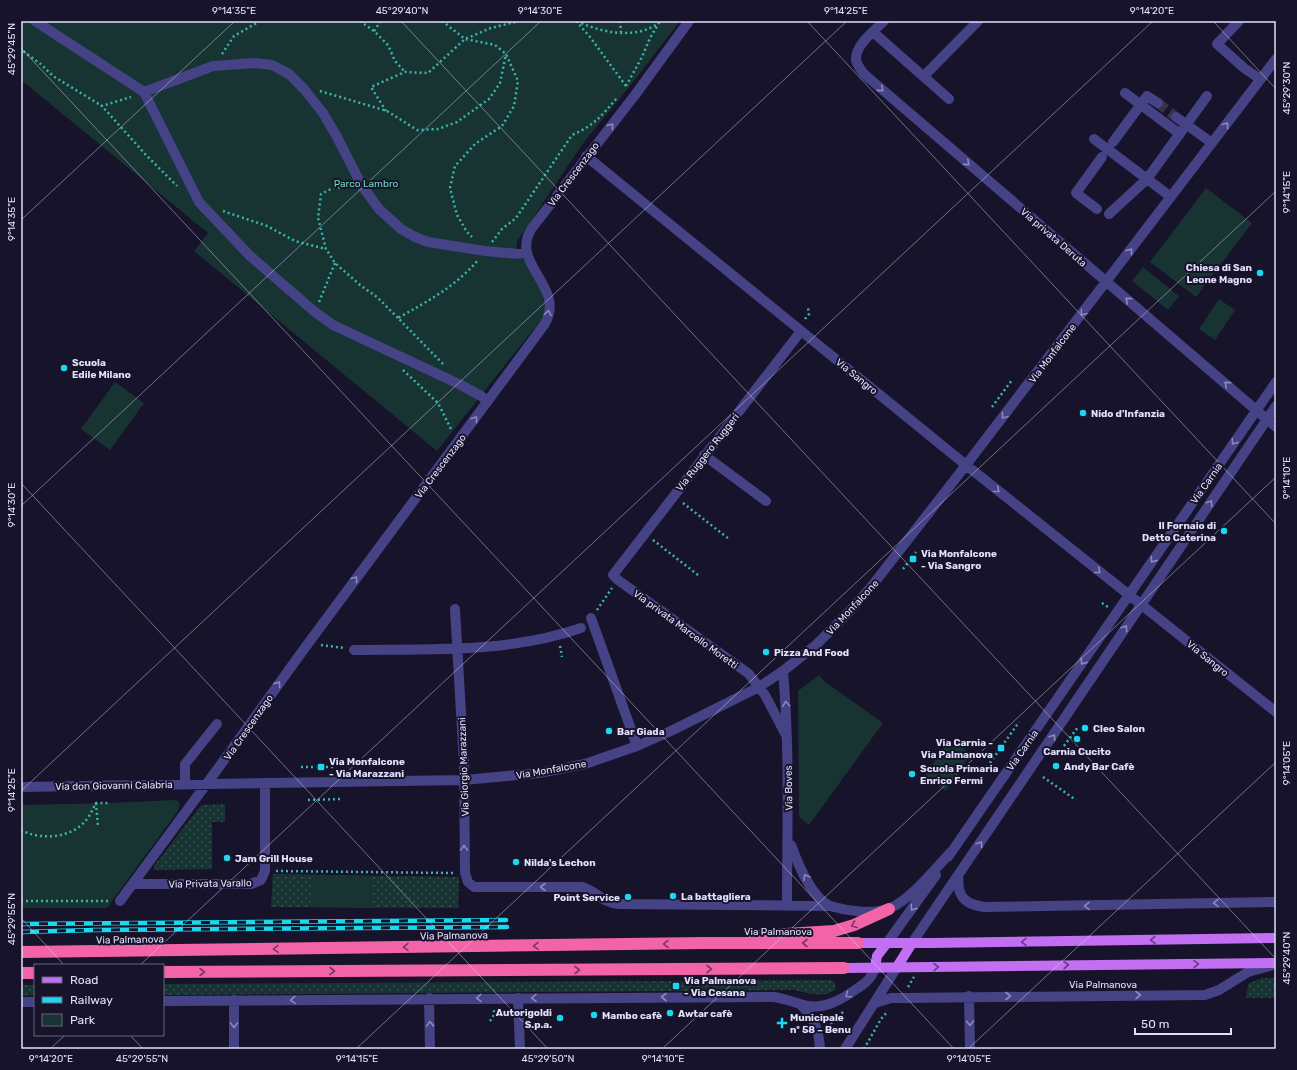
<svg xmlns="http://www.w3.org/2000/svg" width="1297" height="1070" font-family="Rubik,sans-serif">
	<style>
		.grass { fill: url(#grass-dots) }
		.park { fill: #173433 }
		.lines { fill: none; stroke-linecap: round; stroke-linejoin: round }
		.minor-tunnel { stroke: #36324a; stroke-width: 10; stroke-dasharray: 10 5; stroke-linecap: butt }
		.path { stroke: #3bb5ae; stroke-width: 2.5; stroke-dasharray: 2 3; stroke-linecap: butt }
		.minor { stroke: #454286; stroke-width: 10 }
		.major { stroke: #c26ff4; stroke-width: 10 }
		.highway { stroke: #f363a8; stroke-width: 12 }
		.rail-casing { stroke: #1ad8ee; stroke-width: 4.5 }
		.rail { stroke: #17132a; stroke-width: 3; stroke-dasharray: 9; stroke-linecap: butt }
		.oneway { stroke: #8c89bc }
		.oneway2 { stroke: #7a3763 }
		.oneway3 { stroke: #643c85 }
		.ticks { fill: none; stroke: #e3dffd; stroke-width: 1; stroke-opacity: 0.45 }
		.poi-dot { fill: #1ad8ee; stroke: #17132a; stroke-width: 1.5 }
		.labels { text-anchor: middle; stroke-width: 4; stroke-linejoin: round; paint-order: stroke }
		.street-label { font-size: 10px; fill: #e3dffd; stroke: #17132a }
		.park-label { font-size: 10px; fill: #6fd9bf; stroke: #17132a }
		.poi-label { font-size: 10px; font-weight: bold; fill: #e3dffd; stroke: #17132a; text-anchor: start }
		.neatline { fill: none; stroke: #e3dffd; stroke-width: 1.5 }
		.ticks-label { font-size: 10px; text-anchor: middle; fill: #e3dffd }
	</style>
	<defs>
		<pattern id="grass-dots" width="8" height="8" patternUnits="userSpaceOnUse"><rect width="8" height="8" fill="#173433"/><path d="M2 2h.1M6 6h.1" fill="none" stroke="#395151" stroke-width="1.8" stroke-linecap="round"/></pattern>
	</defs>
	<rect width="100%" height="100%" fill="#17132a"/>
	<path class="grass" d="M 225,804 L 225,822 L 212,822 L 212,869 L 154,870 L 154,866 L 201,805 Z
		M 273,874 L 459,877 L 458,908 L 271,907 Z
		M 1262,978 L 1276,978 L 1276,998 L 1246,998 L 1248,984 Z
		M 829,980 L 834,981 L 836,989 C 824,999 808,993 795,990 L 163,995 L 163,984 Z
		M 21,985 L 35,985 L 35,995 L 21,996 Z"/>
	<path class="park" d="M 21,21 L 680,21 L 630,86 L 584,142 L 518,240 C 512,254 528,261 535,271 C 537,275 545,303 545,308 C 545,312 542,317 541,320 L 437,451 L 194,251 L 208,233 L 21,80 Z
		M 1206,188 L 1252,223 L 1196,297 L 1150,262 Z
		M 1143,267 L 1179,296 L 1168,310 L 1132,281 Z
		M 1219,299 L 1235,310 L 1215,340 L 1199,329 Z
		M 115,382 L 144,403 L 110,450 L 81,429 Z
		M 819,675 L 824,681 L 883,723 L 809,825 L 799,817 L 798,691 Z
		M 950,739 L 971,754 L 946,791 L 925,776 Z
		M 176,800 L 180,803 L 178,811 L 107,908 L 21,908 L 21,805 L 110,803 Z
		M 312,875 L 373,876 L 373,908 L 310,907 Z"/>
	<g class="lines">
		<path class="minor-tunnel" d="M 1158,103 L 1176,117"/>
		<path class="path" d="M 360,21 L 374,31 L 388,45 L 395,61 L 405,72
			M 442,21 L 465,39 L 495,45 L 506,54 L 518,81 L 514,106 L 502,126 L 475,144 L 455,166 L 450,188 L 457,215 L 467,232 L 472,237
			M 576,21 L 590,37 L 626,86
			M 577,21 C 599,32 635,40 657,24
			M 620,21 L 621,32
			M 374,31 L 381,21
			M 21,47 L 23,51 L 42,65 L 53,76 L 102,106 L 131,97
			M 222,54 L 234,36 L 260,21
			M 626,86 L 642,57 L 650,38 L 660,21
			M 320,91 L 387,111 L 417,130 L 438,129 L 457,122 L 489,99 L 500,83 L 506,54
			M 101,105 L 146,155 L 177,186
			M 386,111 L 371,87 L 405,72 L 428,73 L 465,39 L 491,28 L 519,21
			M 350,186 L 333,188 L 321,194 L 318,218 L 326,249 L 335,263 L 360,285 L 377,297 L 398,318
			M 223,211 L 267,226 L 295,241 L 326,249
			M 492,242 L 502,229 L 516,218 L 572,135 C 595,125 601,116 617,98
			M 319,302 L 335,263
			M 805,319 L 809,314 L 808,308
			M 443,364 L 398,318 C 428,301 455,287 478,260
			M 403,370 L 438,403 L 452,431
			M 992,407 L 1012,380
			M 683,503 L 729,539
			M 653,540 L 698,575
			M 903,569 L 916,552
			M 1102,603 L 1108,607
			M 597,610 L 612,588
			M 321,645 L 344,648
			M 560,646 L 562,657
			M 1058,754 L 1078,727
			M 990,763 L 1019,722
			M 301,767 L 333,767
			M 1043,777 L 1076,800
			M 308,800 L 342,799
			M 96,803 L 98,827
			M 21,830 C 41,841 73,838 87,819 C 91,814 93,808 96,803 L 110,803
			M 276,871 L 453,873
			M 21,901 L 110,901
			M 908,987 L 914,977
			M 490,1021 L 494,1015 L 494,1008
			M 827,1027 L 844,1011
			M 864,1049 L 881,1019 L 888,1011"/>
		<path class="minor" d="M 35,21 L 144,92 L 213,66 L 255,63 L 272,65 L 289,74 L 304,89 L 323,113 L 337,137 L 362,186 L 379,209 L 401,229 L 413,236 L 428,242 L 485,251 L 518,254 L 526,252
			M 884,21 C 874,31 855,45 856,60 C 857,65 861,70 864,74 L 1276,427
			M 1239,21 L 1217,44 L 1244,68 L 1260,79
			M 873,32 L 949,99
			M 924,76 L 978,21
			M 144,92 L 199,202 L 250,256 L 315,312 L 333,325 L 461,385 L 481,396 L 488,401
			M 1125,93 L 1180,134
			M 1176,117 L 1212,143
			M 1094,139 L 1171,197
			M 1113,142 L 1147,96 L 1158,103
			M 586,156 L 966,465 L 1276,712
			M 1097,209 L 1076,193 L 1102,157
			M 1109,214 L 1147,179 L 1207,96
			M 704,455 L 766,501
			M 455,609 L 464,764 L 465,873 L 468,882 L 474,887 L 582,887 C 597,891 600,902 619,904 L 830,906 C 847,911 873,915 890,908 C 910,900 936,868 951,852
			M 591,618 L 637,746
			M 354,650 C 430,649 509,653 581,628
			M 783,671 C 790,749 787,828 787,906
			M 787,737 L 765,695 L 749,674 L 618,580 L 613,575 L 801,331
			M 185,784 L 185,764 L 217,724
			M 21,787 L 464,780 L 539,773 L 585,764 L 637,746 L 673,730 L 759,687 L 783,671 L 816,645 L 849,612 L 871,587 L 966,465 L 1276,59
			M 791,845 C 798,864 811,897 830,906
			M 948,857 L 1276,382
			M 958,876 C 959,881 958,885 959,889 C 962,902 972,905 984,907 L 1276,902
			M 133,884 L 251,884 L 261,880 L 265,871 L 265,783
			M 120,901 L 219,767 L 304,649 L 544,325 C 568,287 508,264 532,228 L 635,95 L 689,21
			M 887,943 L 936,875
			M 912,943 L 1276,406
			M 969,996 L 970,1049
			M 429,998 L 430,1049
			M 518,998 L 520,1049
			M 234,1000 L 234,1049
			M 163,1001 L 773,997 C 783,998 790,1001 800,1004 C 821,1011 838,1002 855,990 C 864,984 872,979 875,967
			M 21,1002 L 35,1002
			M 875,1003 L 891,998 L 903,998 L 1205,995 L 1219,990 L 1248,972 L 1273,965
			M 800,1004 C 814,1017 819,1031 820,1049
			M 845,1049 L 897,967"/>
		<path class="major" d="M 858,943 L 932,943 L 1276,938
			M 875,967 L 877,956 L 887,943
			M 897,967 L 912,943
			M 844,968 L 1276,963"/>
		<path class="highway" d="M 755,936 L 834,931 L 854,925 L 889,909
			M 21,952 L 705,943 L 858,943
			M 163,972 L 844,968
			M 21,973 L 35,973"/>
		<g class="rail-casing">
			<path id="rail" d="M 21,924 L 506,920
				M 21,932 L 94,930 L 507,927"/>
		</g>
		<use href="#rail" class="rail"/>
	</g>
	<defs><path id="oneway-chevron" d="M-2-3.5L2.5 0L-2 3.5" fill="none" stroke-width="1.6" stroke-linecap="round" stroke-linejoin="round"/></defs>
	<g class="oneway">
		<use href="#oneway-chevron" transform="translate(881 89) rotate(41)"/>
		<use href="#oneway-chevron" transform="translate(1226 125) rotate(-53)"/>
		<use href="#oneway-chevron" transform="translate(611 126) rotate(-52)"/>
		<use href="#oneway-chevron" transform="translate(967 163) rotate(40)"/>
		<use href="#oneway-chevron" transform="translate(1130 251) rotate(-53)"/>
		<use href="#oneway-chevron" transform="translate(1128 300) rotate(-140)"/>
		<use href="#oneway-chevron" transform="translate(548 313) rotate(-79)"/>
		<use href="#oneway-chevron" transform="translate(1083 313) rotate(127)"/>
		<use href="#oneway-chevron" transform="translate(1227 384) rotate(-140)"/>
		<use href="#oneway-chevron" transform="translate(1004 416) rotate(127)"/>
		<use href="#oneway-chevron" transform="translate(475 419) rotate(-53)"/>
		<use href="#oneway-chevron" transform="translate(1234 442) rotate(125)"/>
		<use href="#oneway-chevron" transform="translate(997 490) rotate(39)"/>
		<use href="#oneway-chevron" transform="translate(1210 503) rotate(-56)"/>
		<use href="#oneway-chevron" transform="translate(1153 560) rotate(125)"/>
		<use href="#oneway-chevron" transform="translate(1098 571) rotate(39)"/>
		<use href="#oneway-chevron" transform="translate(355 579) rotate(-53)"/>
		<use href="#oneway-chevron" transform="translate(1125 628) rotate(-56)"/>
		<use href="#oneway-chevron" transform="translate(1083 662) rotate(125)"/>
		<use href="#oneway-chevron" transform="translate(278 684) rotate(-55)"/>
		<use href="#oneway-chevron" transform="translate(786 704) rotate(-93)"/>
		<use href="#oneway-chevron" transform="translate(1053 737) rotate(-56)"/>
		<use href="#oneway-chevron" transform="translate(980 844) rotate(-56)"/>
		<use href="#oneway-chevron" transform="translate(464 848) rotate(-90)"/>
		<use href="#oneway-chevron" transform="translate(806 877) rotate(-119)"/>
		<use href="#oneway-chevron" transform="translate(543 887) rotate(180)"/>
		<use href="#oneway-chevron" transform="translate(1216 903) rotate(179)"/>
		<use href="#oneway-chevron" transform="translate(1087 906) rotate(179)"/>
		<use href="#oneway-chevron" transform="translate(913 908) rotate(125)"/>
		<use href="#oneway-chevron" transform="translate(848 995) rotate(145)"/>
		<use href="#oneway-chevron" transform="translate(1138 995)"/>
		<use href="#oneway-chevron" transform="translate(1008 996)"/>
		<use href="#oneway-chevron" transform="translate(664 997) rotate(-180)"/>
		<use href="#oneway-chevron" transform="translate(479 998) rotate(179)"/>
		<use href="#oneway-chevron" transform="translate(534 998) rotate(179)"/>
		<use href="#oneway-chevron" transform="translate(293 1000) rotate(179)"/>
		<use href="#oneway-chevron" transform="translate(970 1023) rotate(89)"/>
		<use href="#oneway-chevron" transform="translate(430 1024) rotate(-92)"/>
		<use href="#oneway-chevron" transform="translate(234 1025) rotate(90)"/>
	</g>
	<g class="oneway2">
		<use href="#oneway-chevron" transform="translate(854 925) rotate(159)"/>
		<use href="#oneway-chevron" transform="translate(805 943) rotate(180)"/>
		<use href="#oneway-chevron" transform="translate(666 944) rotate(179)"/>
		<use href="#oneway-chevron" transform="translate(536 946) rotate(179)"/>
		<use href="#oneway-chevron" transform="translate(406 947) rotate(179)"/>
		<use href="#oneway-chevron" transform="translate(276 949) rotate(179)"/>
		<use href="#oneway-chevron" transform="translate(709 969)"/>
		<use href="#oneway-chevron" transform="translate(577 970)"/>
		<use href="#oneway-chevron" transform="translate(332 971)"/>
		<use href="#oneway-chevron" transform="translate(202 972)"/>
	</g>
	<g class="oneway3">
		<use href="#oneway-chevron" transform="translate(1153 940) rotate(179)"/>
		<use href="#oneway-chevron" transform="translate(1024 942) rotate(179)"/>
		<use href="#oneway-chevron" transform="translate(1196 964) rotate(-1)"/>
		<use href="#oneway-chevron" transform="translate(1066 965) rotate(-1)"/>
		<use href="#oneway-chevron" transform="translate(936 967) rotate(-1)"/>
	</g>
	<path class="ticks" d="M 401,21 L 1276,959M 807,21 L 1276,524M 1213,21 L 1276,89M 21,48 L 954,1049M 21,220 L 235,21M 21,483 L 548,1049M 21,506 L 541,21M 21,791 L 847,21M 21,918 L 64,965M 140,965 L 1153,21M 130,1035 L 143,1049M 50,1049 L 65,1035M 356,1049 L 1276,191M 662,1049 L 1276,477M 968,1049 L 1276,762M 1274,1049 L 1276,1047"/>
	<g class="poi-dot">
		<circle cx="1260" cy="273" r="4"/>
		<circle cx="64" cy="368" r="4"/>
		<circle cx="1083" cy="413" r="4"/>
		<circle cx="1224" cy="531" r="4"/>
		<rect x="909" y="555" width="8" height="8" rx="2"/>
		<circle cx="766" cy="652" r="4"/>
		<circle cx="1085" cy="728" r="4"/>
		<circle cx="609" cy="731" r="4"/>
		<circle cx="1077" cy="739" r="4"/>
		<rect x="997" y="744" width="8" height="8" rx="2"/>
		<circle cx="1056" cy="766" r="4"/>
		<rect x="317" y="763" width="8" height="8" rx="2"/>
		<circle cx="912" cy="774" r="4"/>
		<circle cx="227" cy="858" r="4"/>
		<circle cx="516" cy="862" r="4"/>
		<circle cx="673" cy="896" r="4"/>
		<circle cx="628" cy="897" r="4"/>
		<rect x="672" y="982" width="8" height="8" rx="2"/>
		<circle cx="670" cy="1013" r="4"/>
		<circle cx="594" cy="1015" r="4"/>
		<circle cx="560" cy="1018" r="4"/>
		<path d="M780 1017h4v4h4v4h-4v4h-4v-4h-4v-4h4z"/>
	</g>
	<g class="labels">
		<g class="street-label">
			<text transform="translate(573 174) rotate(-53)" y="4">Via Crescenzago</text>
			<text transform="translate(1054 237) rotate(41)" y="4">Via privata Deruta</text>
			<text transform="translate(1052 353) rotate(-53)" y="4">Via Monfalcone</text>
			<text transform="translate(857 376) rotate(39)" y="4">Via Sangro</text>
			<text transform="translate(707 452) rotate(-52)" y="4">Via Ruggero Ruggeri</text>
			<text transform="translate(440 466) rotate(-53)" y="4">Via Crescenzago</text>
			<text transform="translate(1206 483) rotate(-55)" y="4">Via Carnia</text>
			<text transform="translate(852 607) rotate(-47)" y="4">Via Monfalcone</text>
			<text transform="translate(686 629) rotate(36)" y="4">Via privata Marcello Moretti</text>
			<text transform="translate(1208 658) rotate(39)" y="4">Via Sangro</text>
			<text transform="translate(248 727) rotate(-55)" y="4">Via Crescenzago</text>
			<text transform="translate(1022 750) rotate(-55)" y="4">Via Carnia</text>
			<text transform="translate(463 767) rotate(-92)" y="4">Via Giorgio Marazzani</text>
			<text transform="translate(551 769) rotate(-10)" y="4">Via Monfalcone</text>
			<text transform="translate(114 785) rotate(-1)" y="4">Via don Giovanni Calabria</text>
			<text transform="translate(788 788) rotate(-91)" y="4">Via Boves</text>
			<text transform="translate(210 883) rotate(-1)" y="4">Via Privata Varallo</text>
			<text x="778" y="935">Via Palmanova</text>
			<text transform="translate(454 935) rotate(-1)" y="4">Via Palmanova</text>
			<text transform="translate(130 939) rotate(-1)" y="4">Via Palmanova</text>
			<text x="1103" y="988">Via Palmanova</text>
		</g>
		<g class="park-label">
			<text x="366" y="187">Parco Lambro</text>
		</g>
		<g class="poi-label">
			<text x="1252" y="271" text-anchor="end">Chiesa di San<tspan x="1252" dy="12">Leone Magno</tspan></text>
			<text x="72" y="366">Scuola<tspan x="72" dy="12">Edile Milano</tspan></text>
			<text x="1091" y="417">Nido d'Infanzia</text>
			<text x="1216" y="529" text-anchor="end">Il Fornaio di<tspan x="1216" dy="12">Detto Caterina</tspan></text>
			<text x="921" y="557">Via Monfalcone<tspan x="921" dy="12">- Via Sangro</tspan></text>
			<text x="774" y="656">Pizza And Food</text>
			<text x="1093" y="732">Cleo Salon</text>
			<text x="617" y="735">Bar Giada</text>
			<text x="993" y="746" text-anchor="end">Via Carnia -<tspan x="993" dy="12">Via Palmanova</tspan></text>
			<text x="1077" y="755" text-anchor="middle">Carnia Cucito</text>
			<text x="329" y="765">Via Monfalcone<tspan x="329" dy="12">- Via Marazzani</tspan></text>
			<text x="1064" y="770">Andy Bar Cafè</text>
			<text x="920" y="772">Scuola Primaria<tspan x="920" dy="12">Enrico Fermi</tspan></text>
			<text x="235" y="862">Jam Grill House</text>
			<text x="524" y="866">Nilda's Lechon</text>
			<text x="681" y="900">La battagliera</text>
			<text x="620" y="901" text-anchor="end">Point Service</text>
			<text x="684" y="984">Via Palmanova<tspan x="684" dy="12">- Via Cesana</tspan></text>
			<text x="552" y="1016" text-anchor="end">Autorigoldi<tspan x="552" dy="12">S.p.a.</tspan></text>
			<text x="678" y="1017">Awtar cafè</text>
			<text x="602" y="1019">Mambo cafè</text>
			<text x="790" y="1021">Municipale<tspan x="790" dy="12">nº 58 – Benu</tspan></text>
		</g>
	</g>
	<rect width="1297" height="1070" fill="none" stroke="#17132a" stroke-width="44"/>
	<rect x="34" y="964" width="130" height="72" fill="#17132a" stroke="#69657e"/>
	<rect x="42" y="977" width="20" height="6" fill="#c26ff4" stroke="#69657e"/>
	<text x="70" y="984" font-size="12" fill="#e3dffd">Road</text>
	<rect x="42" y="997" width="20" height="6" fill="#1ad8ee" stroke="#69657e"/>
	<text x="70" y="1004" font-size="12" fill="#e3dffd">Railway</text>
	<rect x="42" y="1014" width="20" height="12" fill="#173433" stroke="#69657e"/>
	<text x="70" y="1024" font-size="12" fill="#e3dffd">Park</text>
	<path d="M1135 1028v6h96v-6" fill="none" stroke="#e3dffd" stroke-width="2"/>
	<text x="1141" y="1028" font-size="12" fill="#e3dffd" stroke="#17132a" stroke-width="3" paint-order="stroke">50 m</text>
	<rect x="22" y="22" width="1253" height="1026" class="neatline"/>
	<g class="ticks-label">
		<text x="234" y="14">9°14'35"E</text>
		<text x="402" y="14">45°29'40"N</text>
		<text x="540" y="14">9°14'30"E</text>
		<text x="846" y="14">9°14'25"E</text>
		<text x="1152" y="14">9°14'20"E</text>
		<text transform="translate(11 49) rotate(-90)" y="4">45°29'45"N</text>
		<text transform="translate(1286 88) rotate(-90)" y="4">45°29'30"N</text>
		<text transform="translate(1286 192) rotate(-90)" y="4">9°14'15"E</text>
		<text transform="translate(11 219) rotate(-90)" y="4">9°14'35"E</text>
		<text transform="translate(1286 478) rotate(-90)" y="4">9°14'10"E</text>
		<text transform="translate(11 505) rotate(-90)" y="4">9°14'30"E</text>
		<text transform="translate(1286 763) rotate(-90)" y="4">9°14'05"E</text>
		<text transform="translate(11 790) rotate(-90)" y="4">9°14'25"E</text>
		<text transform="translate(11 919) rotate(-90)" y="4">45°29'55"N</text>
		<text transform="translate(1286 958) rotate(-90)" y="4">45°29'40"N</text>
		<text x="51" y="1062">9°14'20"E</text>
		<text x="142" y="1062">45°29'55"N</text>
		<text x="357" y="1062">9°14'15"E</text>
		<text x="548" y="1062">45°29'50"N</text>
		<text x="663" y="1062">9°14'10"E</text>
		<text x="969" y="1062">9°14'05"E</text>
	</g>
</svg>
